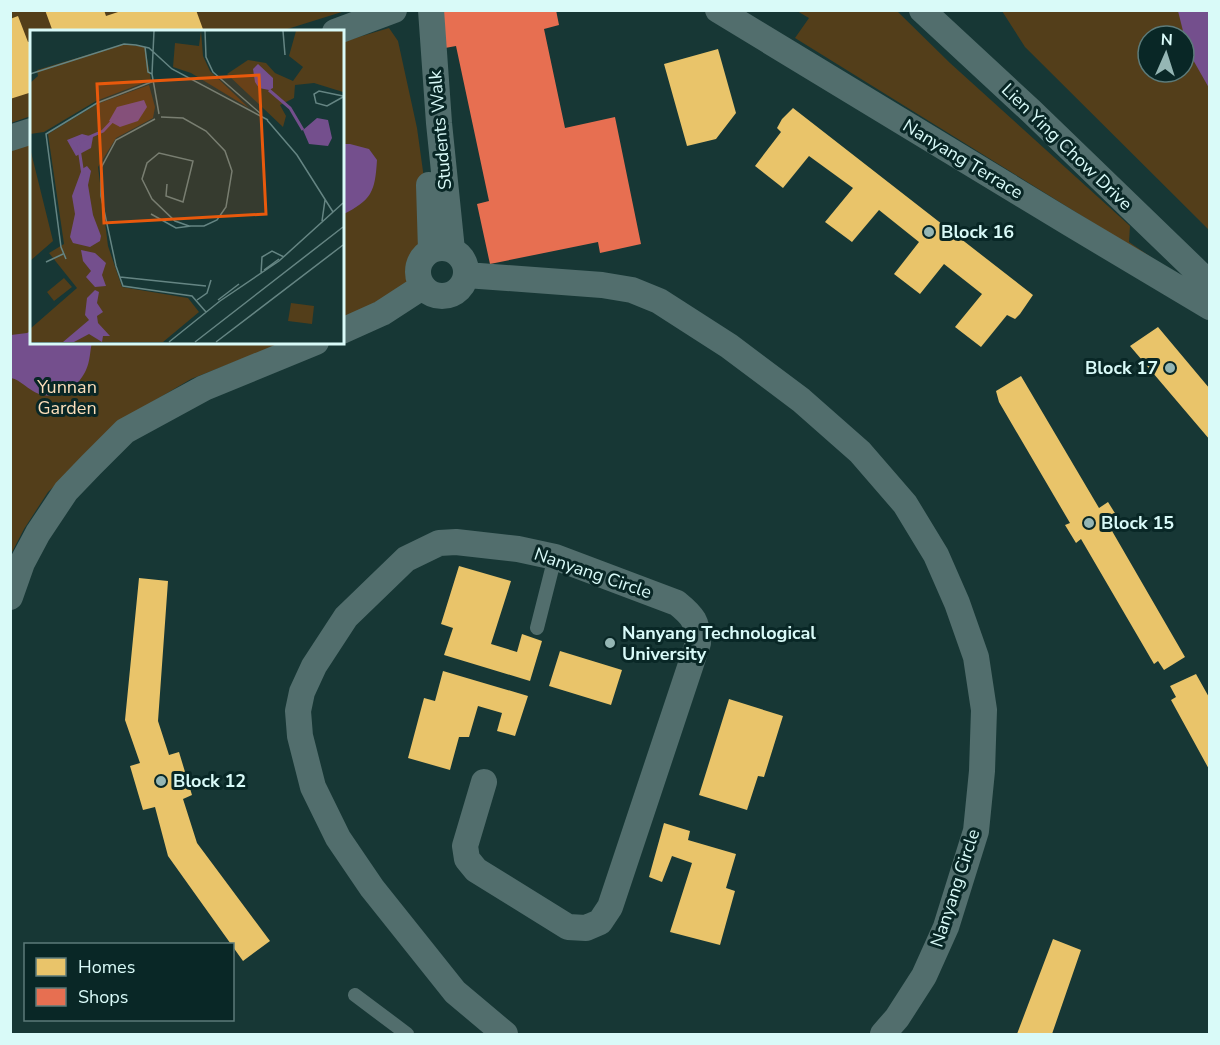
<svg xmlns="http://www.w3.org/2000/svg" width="1220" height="1045" font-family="'Nunito Sans',sans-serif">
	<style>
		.green { fill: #533e1a; fill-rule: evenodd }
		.water { fill: #744f8d }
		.homes { fill: #e9c46a }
		.shops { fill: #e76f51 }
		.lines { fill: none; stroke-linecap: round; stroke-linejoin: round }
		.lane { stroke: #526e6d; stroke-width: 14 }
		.street { stroke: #526e6d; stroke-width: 26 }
		.poi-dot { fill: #95b6b4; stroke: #092726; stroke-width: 2 }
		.labels { text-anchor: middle; stroke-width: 6; stroke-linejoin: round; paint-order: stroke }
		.street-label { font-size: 18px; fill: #d9faf8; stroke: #092726 }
		.poi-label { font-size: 18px; font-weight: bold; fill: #d9faf8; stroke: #092726; text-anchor: start }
		.park-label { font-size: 18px; fill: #fcdeba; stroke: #092726 }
		.inset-river { fill: none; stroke: #744f8d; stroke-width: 3 }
		.inset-road { fill: none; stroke: #658583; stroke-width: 1.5 }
		.view { fill: #e8590c; fill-opacity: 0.15; stroke: #e8590c; stroke-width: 3 }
		.inset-edge { fill: none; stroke: #d9faf8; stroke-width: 3 }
	</style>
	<rect width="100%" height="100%" fill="#173735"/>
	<path class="green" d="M 10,11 L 345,11 L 281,31 L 32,32 L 31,116 L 11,123 Z
		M 797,11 L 897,11 L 950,63 L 1130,226 L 1129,242 L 1174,273 L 795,38 L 809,18 Z
		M 1002,11 L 1209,11 L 1209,230 L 1025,47 ZM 1148,36 L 1184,36 L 1184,72 L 1148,72 Z
		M 389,28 L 398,41 L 417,128 L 427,200 L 427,235 L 414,251 L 411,278 L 397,293 L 342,319 L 342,42 Z
		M 31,144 L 32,342 L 285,342 L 191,379 L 125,418 L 48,492 L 24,529 L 11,554 L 11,150 Z"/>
	<path class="water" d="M 1178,11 L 1209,11 L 1209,88 L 1188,51 Z
		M 342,144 L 350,144 L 369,149 L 377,160 C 375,192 372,200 342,215 Z
		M 31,331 L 32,342 L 92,342 C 90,351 90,362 86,370 C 78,388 59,400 39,394 C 28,390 21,380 11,378 L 11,335 L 27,333 Z"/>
	<path class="homes" d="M 45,10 L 104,10 L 106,16 L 124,10 L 196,10 L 204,32 L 53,32 Z
		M 18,16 L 28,42 L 32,41 L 32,92 L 10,99 L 10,19 Z
		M 718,49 L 736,113 L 716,139 L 687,146 L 664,64 Z
		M 793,108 L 1033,295 L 1020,314 L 1015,319 L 1007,315 L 981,347 L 955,327 L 982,294 L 944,264 L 920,294 L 894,274 L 919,242 L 879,210 L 852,242 L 825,222 L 853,188 L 809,156 L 783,188 L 755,166 L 781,132 L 777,128 L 782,119 Z
		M 1158,327 L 1210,389 L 1210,440 L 1130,346 Z
		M 1021,376 L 1099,508 L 1108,502 L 1118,518 L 1108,524 L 1185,657 L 1164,670 L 1158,661 L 1154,664 L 1081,539 L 1076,543 L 1065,525 L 1070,523 L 999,402 L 996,391 Z
		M 459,566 L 511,581 L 491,644 L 517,652 L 522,634 L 542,641 L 530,681 L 444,655 L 453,628 L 441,624 Z
		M 139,578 L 168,581 L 158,721 L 169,755 L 179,752 L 192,795 L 183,799 L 197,843 L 270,941 L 243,961 L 168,856 L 155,807 L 143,810 L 130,766 L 140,763 L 125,720 Z
		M 560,651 L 622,670 L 611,705 L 549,686 Z
		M 443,671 L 528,696 L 515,736 L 497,731 L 502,713 L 478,706 L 469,737 L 459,737 L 450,770 L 408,758 L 424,698 L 435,701 Z
		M 1196,674 L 1210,699 L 1210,771 L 1171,700 L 1176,697 L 1170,686 Z
		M 729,699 L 783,716 L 764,777 L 758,776 L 747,810 L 699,795 Z
		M 664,823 L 690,831 L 688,840 L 736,854 L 726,888 L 735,891 L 720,945 L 670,932 L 692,863 L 672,856 L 662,882 L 649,877 Z
		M 1053,939 L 1081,950 L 1052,1034 L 1017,1034 Z"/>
	<path class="shops" d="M 437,10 L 556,10 L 559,25 L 544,29 L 565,128 L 615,117 L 641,244 L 600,253 L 598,242 L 490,264 L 477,204 L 489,201 L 456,46 L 445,48 Z"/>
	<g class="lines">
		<path class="lane" d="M 537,628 L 555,557
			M 355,995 L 407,1034"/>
		<path class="street" d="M 431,10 L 439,123 L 452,250
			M 718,10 L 1069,223 L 1210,307
			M 922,10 L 1031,111 L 1210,284
			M 335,32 L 394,10
			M 10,138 L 32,131
			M 429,185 L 431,250
			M418 272a24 24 0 1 1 48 0a24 24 0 1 1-48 0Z
			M 466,275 L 602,285 L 632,290 L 659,301 L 729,346 L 801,400 L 860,452 L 905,504 L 936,555 L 957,603 L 976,657 L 984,710 L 982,771 L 976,831 L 946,927 L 924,976 L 897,1018 L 883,1034
			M 342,331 L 382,313 L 422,287
			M 10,597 L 22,563 L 38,533 L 66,491 L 91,465 L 125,431 L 204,388 L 316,342
			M 484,782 L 465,846 L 467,859 L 476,870 L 568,927 L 586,928 L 600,922 L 610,907 L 698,643 C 698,622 693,616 677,603 L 555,557 L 518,549 L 456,542 L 439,543 L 406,559 L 346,617 L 314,666 L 302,692 L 298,711 L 300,736 L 313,787 L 338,838 L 372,888 L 455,992 L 505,1034"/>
	</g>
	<g class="poi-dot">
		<circle cx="929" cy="232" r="6"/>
		<circle cx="1170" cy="368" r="6"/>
		<circle cx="1089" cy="523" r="6"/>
		<circle cx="610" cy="643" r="6"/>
		<circle cx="161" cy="781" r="6"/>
	</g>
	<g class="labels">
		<g class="street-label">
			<text transform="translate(440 130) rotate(-95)" y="6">Students Walk</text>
			<text transform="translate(1067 147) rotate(44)" y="6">Lien Ying Chow Drive</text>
			<text transform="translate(963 159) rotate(31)" y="6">Nanyang Terrace</text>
			<text transform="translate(593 573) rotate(19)" y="6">Nanyang Circle</text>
			<text transform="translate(955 888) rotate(-72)" y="6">Nanyang Circle</text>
		</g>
		<g class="poi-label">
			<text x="941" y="238">Block 16</text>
			<text x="1158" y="374" text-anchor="end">Block 17</text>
			<text x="1101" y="529">Block 15</text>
			<text x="622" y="639">Nanyang Technological<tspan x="622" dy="21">University</tspan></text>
			<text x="173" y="787">Block 12</text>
		</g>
		<g class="park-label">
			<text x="67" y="393">Yunnan<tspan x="67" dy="21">Garden</tspan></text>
		</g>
	</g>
	<g transform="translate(30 30)">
		<rect width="314" height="314" fill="#173735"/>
		<path d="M 171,1 L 173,26 L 180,41 L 219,78 L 161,43 L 143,37 L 145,13 L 169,16 ZM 266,1 L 313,1 L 313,62 L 284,53 L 265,55 L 264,68 L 250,75 L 256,86 L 253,97 L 197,44 L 218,30 L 236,33 L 245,43 L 263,51 L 273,37 L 259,26 ZM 94,14 L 115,17 L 121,50 L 66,71 L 14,102 L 0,104 L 0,53 L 8,46 L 7,40 ZM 119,55 L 125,77 L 123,88 L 86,108 L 68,137 L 78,216 L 92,257 L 158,268 L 169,282 L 133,312 L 0,312 L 0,299 L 47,258 L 19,223 L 34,214 L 18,104 L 67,74 ZM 0,118 L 23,211 L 0,231 ZM 34,248 L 42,257 L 24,271 L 17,262 ZM 261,273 L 284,276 L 282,294 L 258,291 Z" fill="#533e1a"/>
		<path d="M 228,34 L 243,48 L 243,58 L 239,60 L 229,58 L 225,52 L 223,39 ZM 114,70 L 117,77 L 108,91 L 90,97 L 79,91 L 87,77 ZM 287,88 L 298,90 L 302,108 L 298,116 L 279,114 L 273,100 ZM 52,104 L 63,107 L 61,118 L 46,126 L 37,110 ZM 57,136 L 61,141 L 58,155 L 63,185 L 71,206 L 70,211 L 60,217 L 43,213 L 40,207 L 45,184 L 42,166 L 52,139 ZM 51,220 L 65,223 L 76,233 L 72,245 L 76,256 L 65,257 L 56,247 L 61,241 L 53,231 ZM 65,260 L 69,262 L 67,273 L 73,282 L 67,286 L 68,293 L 80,306 L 73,306 L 72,312 L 59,304 L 44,312 L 33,312 L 59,290 L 55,285 L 57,268 Z" fill="#744f8d"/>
		<path class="inset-river" d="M 239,60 L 260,78 L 273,100M 53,145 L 48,112 L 73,101 L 87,86"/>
		<path class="inset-road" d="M 124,1 L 122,44 L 129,84M 175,1 L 176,27 L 183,42 L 231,84M 253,1 L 255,25M 115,17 L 118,42 L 122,44M 0,44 L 94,14 L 106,15 L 119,18 L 142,39 L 238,90M 313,66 L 289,61 L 284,64 L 286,73 L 297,76 L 313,67M 131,87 L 153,88 L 176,101 L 195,121 L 202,141 L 196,177 L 187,190 L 174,196 L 159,196 L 145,191 L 122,169 L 112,149 L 117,133 L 129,123 L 163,131 L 153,172 L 136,166 L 137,154M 125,89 L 86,110 L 71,138 L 71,166 L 86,236 L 93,256 L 162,266 L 176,282M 237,90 L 267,125 L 303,182M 121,184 L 146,198 L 161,196M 292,191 L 295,170M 36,229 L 31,217 L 16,104 L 67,73 L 124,51M 16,232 L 33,224M 234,240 L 249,229M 231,244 L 232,227 L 242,221 L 254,227M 90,247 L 176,256M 167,270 L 177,263 L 181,250M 188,270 L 209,254M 139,312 L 190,271 L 249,231 L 313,173M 165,312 L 313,197M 186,312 L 313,215"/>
		<path class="view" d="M 229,45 L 236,184 L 74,193 L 67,54 Z"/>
		<rect width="314" height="314" class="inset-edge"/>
	</g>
	<rect width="1220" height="1045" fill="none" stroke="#d9faf8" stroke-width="24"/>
	<rect x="24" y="943" width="210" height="78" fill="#092726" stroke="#5c7b7a" stroke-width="1.5"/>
	<rect x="36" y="958" width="30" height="18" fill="#e9c46a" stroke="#5c7b7a" stroke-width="1.5"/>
	<text x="78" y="973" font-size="18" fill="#d9faf8">Homes</text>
	<rect x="36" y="988" width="30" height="18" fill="#e76f51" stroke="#5c7b7a" stroke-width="1.5"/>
	<text x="78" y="1003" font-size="18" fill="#d9faf8">Shops</text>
	<g transform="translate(1166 54) rotate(3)"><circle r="28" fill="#092726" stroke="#5c7b7a" stroke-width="1.5"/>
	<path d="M0-4.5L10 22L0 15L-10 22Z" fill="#95b6b4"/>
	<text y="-9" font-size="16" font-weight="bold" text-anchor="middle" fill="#d9faf8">N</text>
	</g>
</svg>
